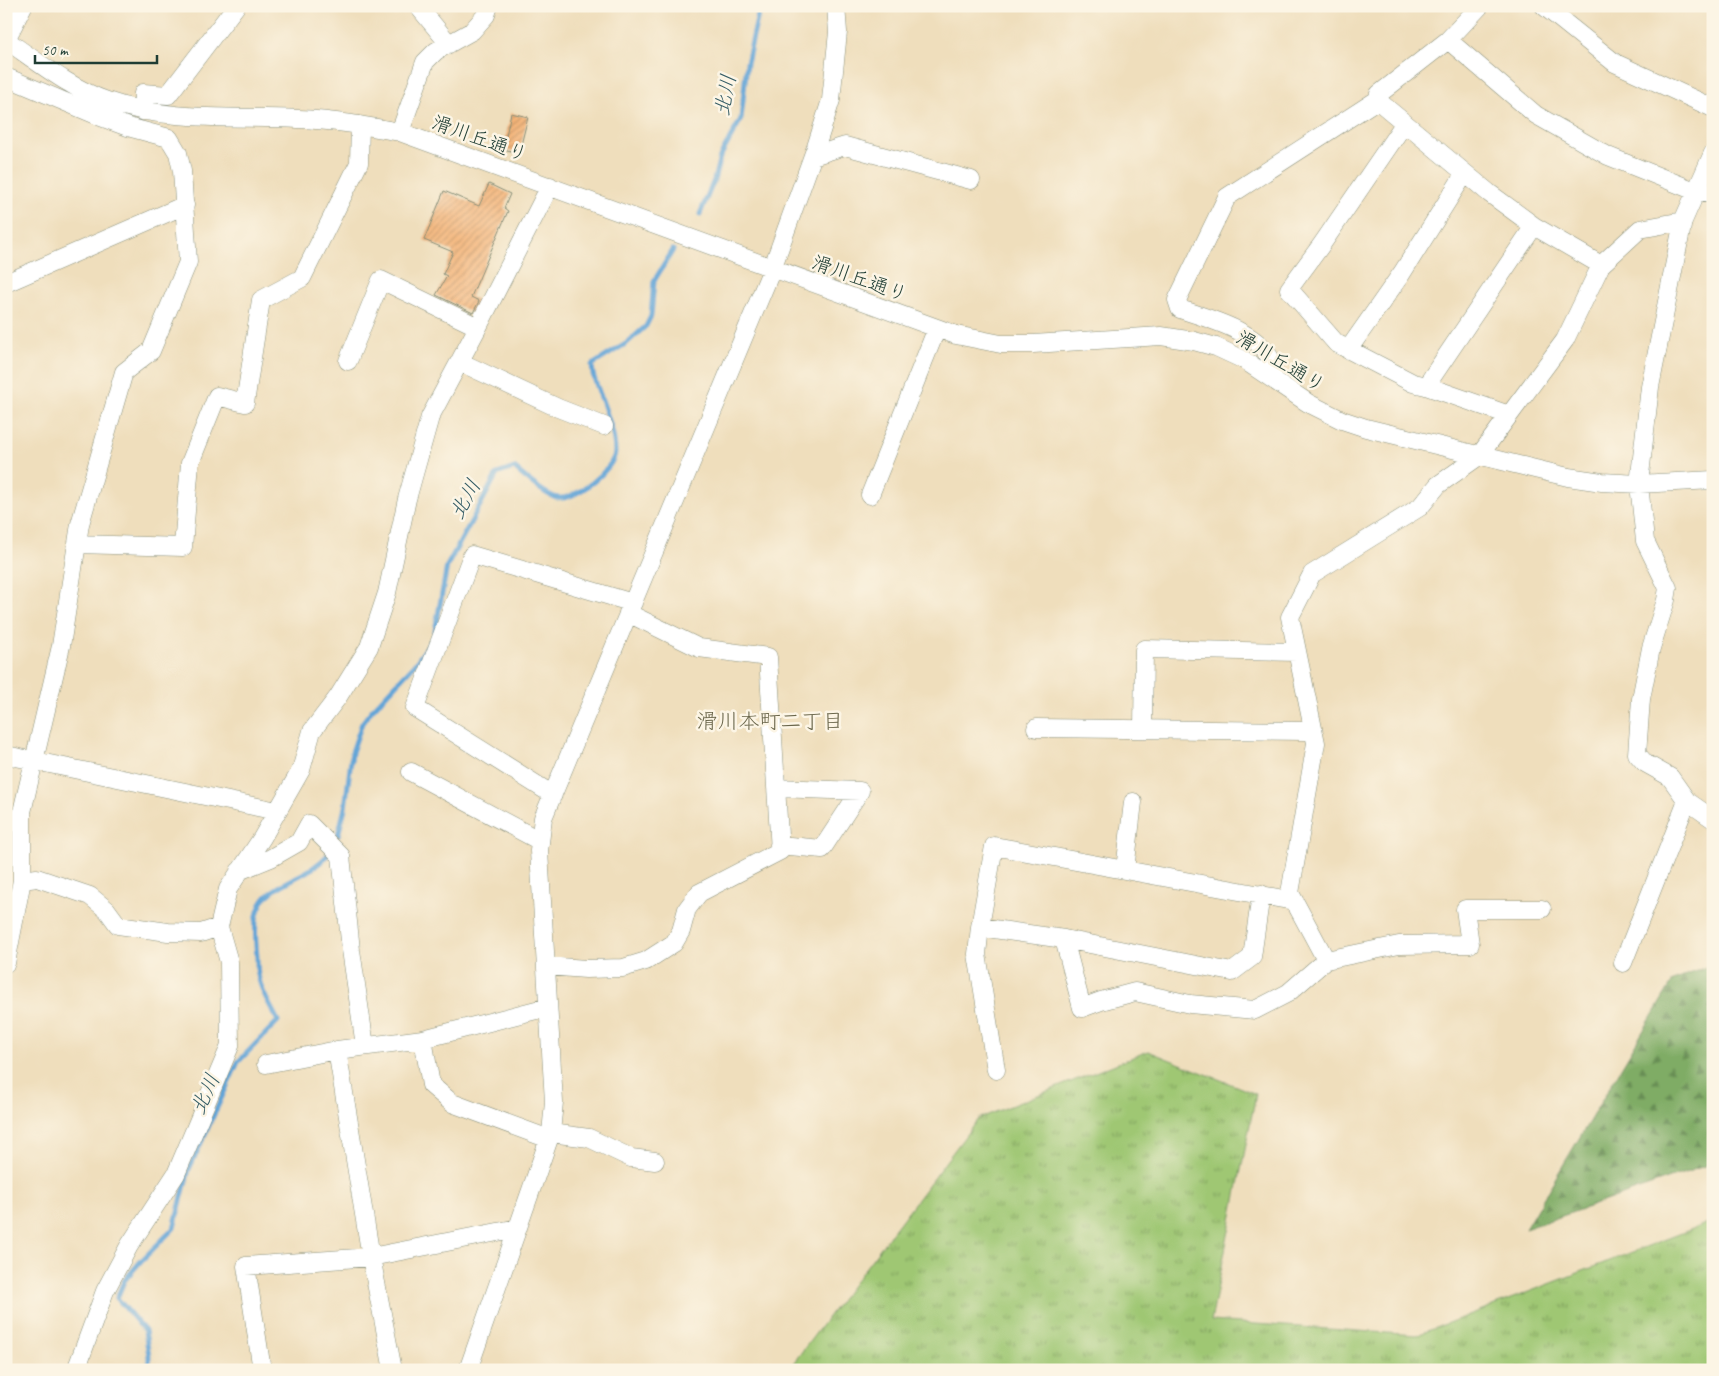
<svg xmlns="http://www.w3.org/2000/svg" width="1719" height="1376" font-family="Caveat,'Klee One',sans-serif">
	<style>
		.grass { fill: url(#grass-tufts); stroke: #5f8254 }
		.forest { fill: url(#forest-firs); stroke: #4f744c }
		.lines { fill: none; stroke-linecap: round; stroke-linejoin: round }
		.stream { stroke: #64a5d7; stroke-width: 5 }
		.building { fill: url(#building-hatch) }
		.minor-casing { stroke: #878e78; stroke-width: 19 }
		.minor { stroke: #fff; stroke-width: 18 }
		.labels { text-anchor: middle; stroke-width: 5; stroke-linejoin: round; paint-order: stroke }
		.street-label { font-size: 20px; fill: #1f3d34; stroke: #fcf5e5 }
		.water-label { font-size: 21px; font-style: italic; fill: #345c65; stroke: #fcf5e5 }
		.neighbourhood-label { font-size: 21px; fill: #6a664b; stroke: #fcf5e5 }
	</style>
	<defs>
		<pattern id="grass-tufts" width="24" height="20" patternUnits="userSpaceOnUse" patternTransform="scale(1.25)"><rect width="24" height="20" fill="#9fc773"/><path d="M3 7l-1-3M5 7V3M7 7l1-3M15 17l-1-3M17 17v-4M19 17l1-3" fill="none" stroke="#81a35f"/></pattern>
		<pattern id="forest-firs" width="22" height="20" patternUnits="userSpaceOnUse" patternTransform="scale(1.25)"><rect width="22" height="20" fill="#7fac65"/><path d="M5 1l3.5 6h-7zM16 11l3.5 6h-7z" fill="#678d54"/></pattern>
		<pattern id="building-hatch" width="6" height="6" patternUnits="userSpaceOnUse" patternTransform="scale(1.25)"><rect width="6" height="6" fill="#f4b377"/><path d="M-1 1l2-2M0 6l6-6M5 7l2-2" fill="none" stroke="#c59362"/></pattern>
	</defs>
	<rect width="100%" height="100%" fill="#fcf5e5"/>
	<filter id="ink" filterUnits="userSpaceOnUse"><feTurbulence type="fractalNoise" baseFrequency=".02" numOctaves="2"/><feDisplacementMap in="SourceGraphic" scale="10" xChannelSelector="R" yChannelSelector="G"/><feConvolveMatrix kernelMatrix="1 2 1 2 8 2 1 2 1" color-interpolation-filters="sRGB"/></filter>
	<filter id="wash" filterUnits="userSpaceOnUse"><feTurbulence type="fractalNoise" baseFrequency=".0096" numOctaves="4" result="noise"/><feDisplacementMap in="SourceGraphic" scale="20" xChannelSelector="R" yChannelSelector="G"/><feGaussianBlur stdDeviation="1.12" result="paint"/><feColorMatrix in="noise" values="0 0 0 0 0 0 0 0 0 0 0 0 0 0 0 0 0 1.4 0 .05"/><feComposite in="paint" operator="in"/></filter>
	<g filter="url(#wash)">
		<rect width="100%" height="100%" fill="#efdebc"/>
		<path class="grass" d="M 1148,1051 L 1256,1094 L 1211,1321 L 1417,1335 L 1713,1221 L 1713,1370 L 788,1370 L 978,1119 Z"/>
		<path class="forest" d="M 1713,964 L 1713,1163 L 1525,1229 L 1673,981 Z"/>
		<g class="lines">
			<path class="stream" d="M 700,214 L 714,180 L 720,157 L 741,119 L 747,63 L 760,6
				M 338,835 L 345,808 L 352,752 L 362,723 L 372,710 L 415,664 L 434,637 L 447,566 L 497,474 L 514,468 C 522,475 549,498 559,498 C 575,500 614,470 615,452 C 615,428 600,398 593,374 L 592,365 L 627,343 L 646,326 L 651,316 L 654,281 L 673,250
				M 149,1370 L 149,1355 L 145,1331 L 117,1298 L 124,1281 L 141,1261 L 174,1228 L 189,1169 L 238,1062 L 278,1021 C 272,1008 262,994 259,979 C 257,973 257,964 257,957 C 255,933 251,906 273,891 C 294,876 312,873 330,853"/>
		</g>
		<g id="blocks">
			<path class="building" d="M 511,113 L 528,117 L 519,153 L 503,149 Z
				M 489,184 L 510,194 L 504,208 L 508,211 L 471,297 L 479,301 L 473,313 L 436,295 L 447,276 L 443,274 L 453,252 L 424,240 L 444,191 L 479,206 Z"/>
		</g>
	</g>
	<g filter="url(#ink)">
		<use href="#blocks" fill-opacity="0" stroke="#878e78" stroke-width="1"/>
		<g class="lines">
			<g class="minor-casing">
				<path id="minor" d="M 418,6 L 449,44
					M 1480,6 L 1448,40 L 1536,115 L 1608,156 L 1695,191 L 1713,193
					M 1544,6 L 1615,63 L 1713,108
					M 6,40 C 38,62 70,88 107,101 C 166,122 236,116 298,119 C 333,120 367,126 400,132 L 956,335 L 1001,344 L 1033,344 L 1161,336 L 1194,341 L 1216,347 L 1244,360 L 1308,403 L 1342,420 L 1366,428 L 1568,477 L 1602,482 L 1639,484 L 1713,480
					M 6,40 L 23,6
					M 1448,40 L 1379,94 L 1377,100 L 1489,193 L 1534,226 L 1601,265
					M 6,77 L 101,117
					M 142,111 L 143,93 L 168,95 L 236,6
					M 1404,124 L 1322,244 L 1289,289 L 1336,343 L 1413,383 L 1426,386 L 1534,226
					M 400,132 L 425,62 L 436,51 L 472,31 L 486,15 L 489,6
					M 813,156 L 845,146 L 971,180
					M 6,283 L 185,205
					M 1348,350 L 1402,273 L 1465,173
					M 348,361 L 381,280 L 478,327
					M 460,362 L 558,408 L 604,426
					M 1273,379 C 1273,374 1273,368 1272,363 C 1263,333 1207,318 1180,309 L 1177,300 L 1227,197 L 1377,100
					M 1426,386 L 1509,415
					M 870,495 L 937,328
					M 77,544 L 183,547 L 190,463 L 217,396 L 245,403 L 261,300 L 302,278 L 359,163 L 360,125
					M 1036,728 L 1306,731
					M 1143,729 L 1144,649 L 1297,652
					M 6,755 L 277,811
					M 411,772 L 540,841
					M 776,788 L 860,791 L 822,849 L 779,845
					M 553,795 L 415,708 L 472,555 L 633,603
					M 1687,801 L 1713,819
					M 1125,870 L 1133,802
					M 239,871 L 271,858 L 299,842 L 309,824 L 341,856 L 351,950 L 365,1046
					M 22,880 L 37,878 L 90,896 L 107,910 L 118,925 L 168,932 L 201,933 L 219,927
					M 1294,901 L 994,846 L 980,927 L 1064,939 L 1082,1008 L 1101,1001 L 1135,992 L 1190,1004 L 1255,1010 L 1288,993 L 1326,960
					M 1542,909 L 1465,909 L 1470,944 L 1399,945 L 1326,960 L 1290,893 L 1316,743 L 1290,617 L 1312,574 L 1420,507 L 1438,485 L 1479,456 L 1565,340 L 1601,265 L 1640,229 L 1683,221
					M 980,927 L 977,954 L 996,1070
					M 1064,939 L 1232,972 L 1252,957 L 1261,894
					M 6,963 L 22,880 L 22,812 L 61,646 L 80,524 L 124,372 L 151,351 L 188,262 L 182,171 L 178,153 L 169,138 L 128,127 L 101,117 L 104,100
					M 1623,963 L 1687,801 L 1670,777 L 1645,763 L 1637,754 L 1641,699 L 1651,648 L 1666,600 L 1668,588 L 1645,541 L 1639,484 L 1650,387 L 1683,221 L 1713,153
					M 546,966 L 586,969 L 623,968 L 646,961 L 674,943 L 681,931 L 687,909 L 699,893 L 780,851 L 768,657 L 699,648 L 628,613
					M 423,1039 L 431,1085 L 452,1103 L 549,1139
					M 337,1050 L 371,1257 L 393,1370
					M 266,1064 L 337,1050 L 423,1039 L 548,1007
					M 551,1133 L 589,1138 L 631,1158 L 655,1161
					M 76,1370 L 105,1291 L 129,1246 L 176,1174 L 230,1046 L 229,962 L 219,927 L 228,889 L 262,838 L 301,770 L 312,731 L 338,697 L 369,647 L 387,593 L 407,499 L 430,417 L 478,327 L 550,186
					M 262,1370 L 246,1266 L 371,1257 L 518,1228
					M 468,1370 L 551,1133 L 554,1102 L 539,851 L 543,818 L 772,269 L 816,147 L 831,100 L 838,32 L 836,6"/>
			</g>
			<use href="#minor" class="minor"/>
		</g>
	</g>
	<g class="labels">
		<g class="street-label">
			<text transform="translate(480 138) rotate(20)" y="7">滑川丘通り</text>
			<text transform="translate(860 278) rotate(20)" y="7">滑川丘通り</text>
			<text transform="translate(1281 361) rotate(31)" y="7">滑川丘通り</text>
		</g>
		<g class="water-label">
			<text transform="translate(725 95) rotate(-80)" y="7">北川</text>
			<text transform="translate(465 499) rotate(-61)" y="7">北川</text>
			<text transform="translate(205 1094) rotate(-66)" y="7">北川</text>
		</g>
		<g class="neighbourhood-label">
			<text x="770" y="728">滑川本町二丁目</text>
		</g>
	</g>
	<rect width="1719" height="1376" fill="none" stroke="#fcf5e5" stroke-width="25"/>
	<path d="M35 55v8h122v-8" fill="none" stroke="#1f3d34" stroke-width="2.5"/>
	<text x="42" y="55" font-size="15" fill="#1f3d34" stroke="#fcf5e5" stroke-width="4" paint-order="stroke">50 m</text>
</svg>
